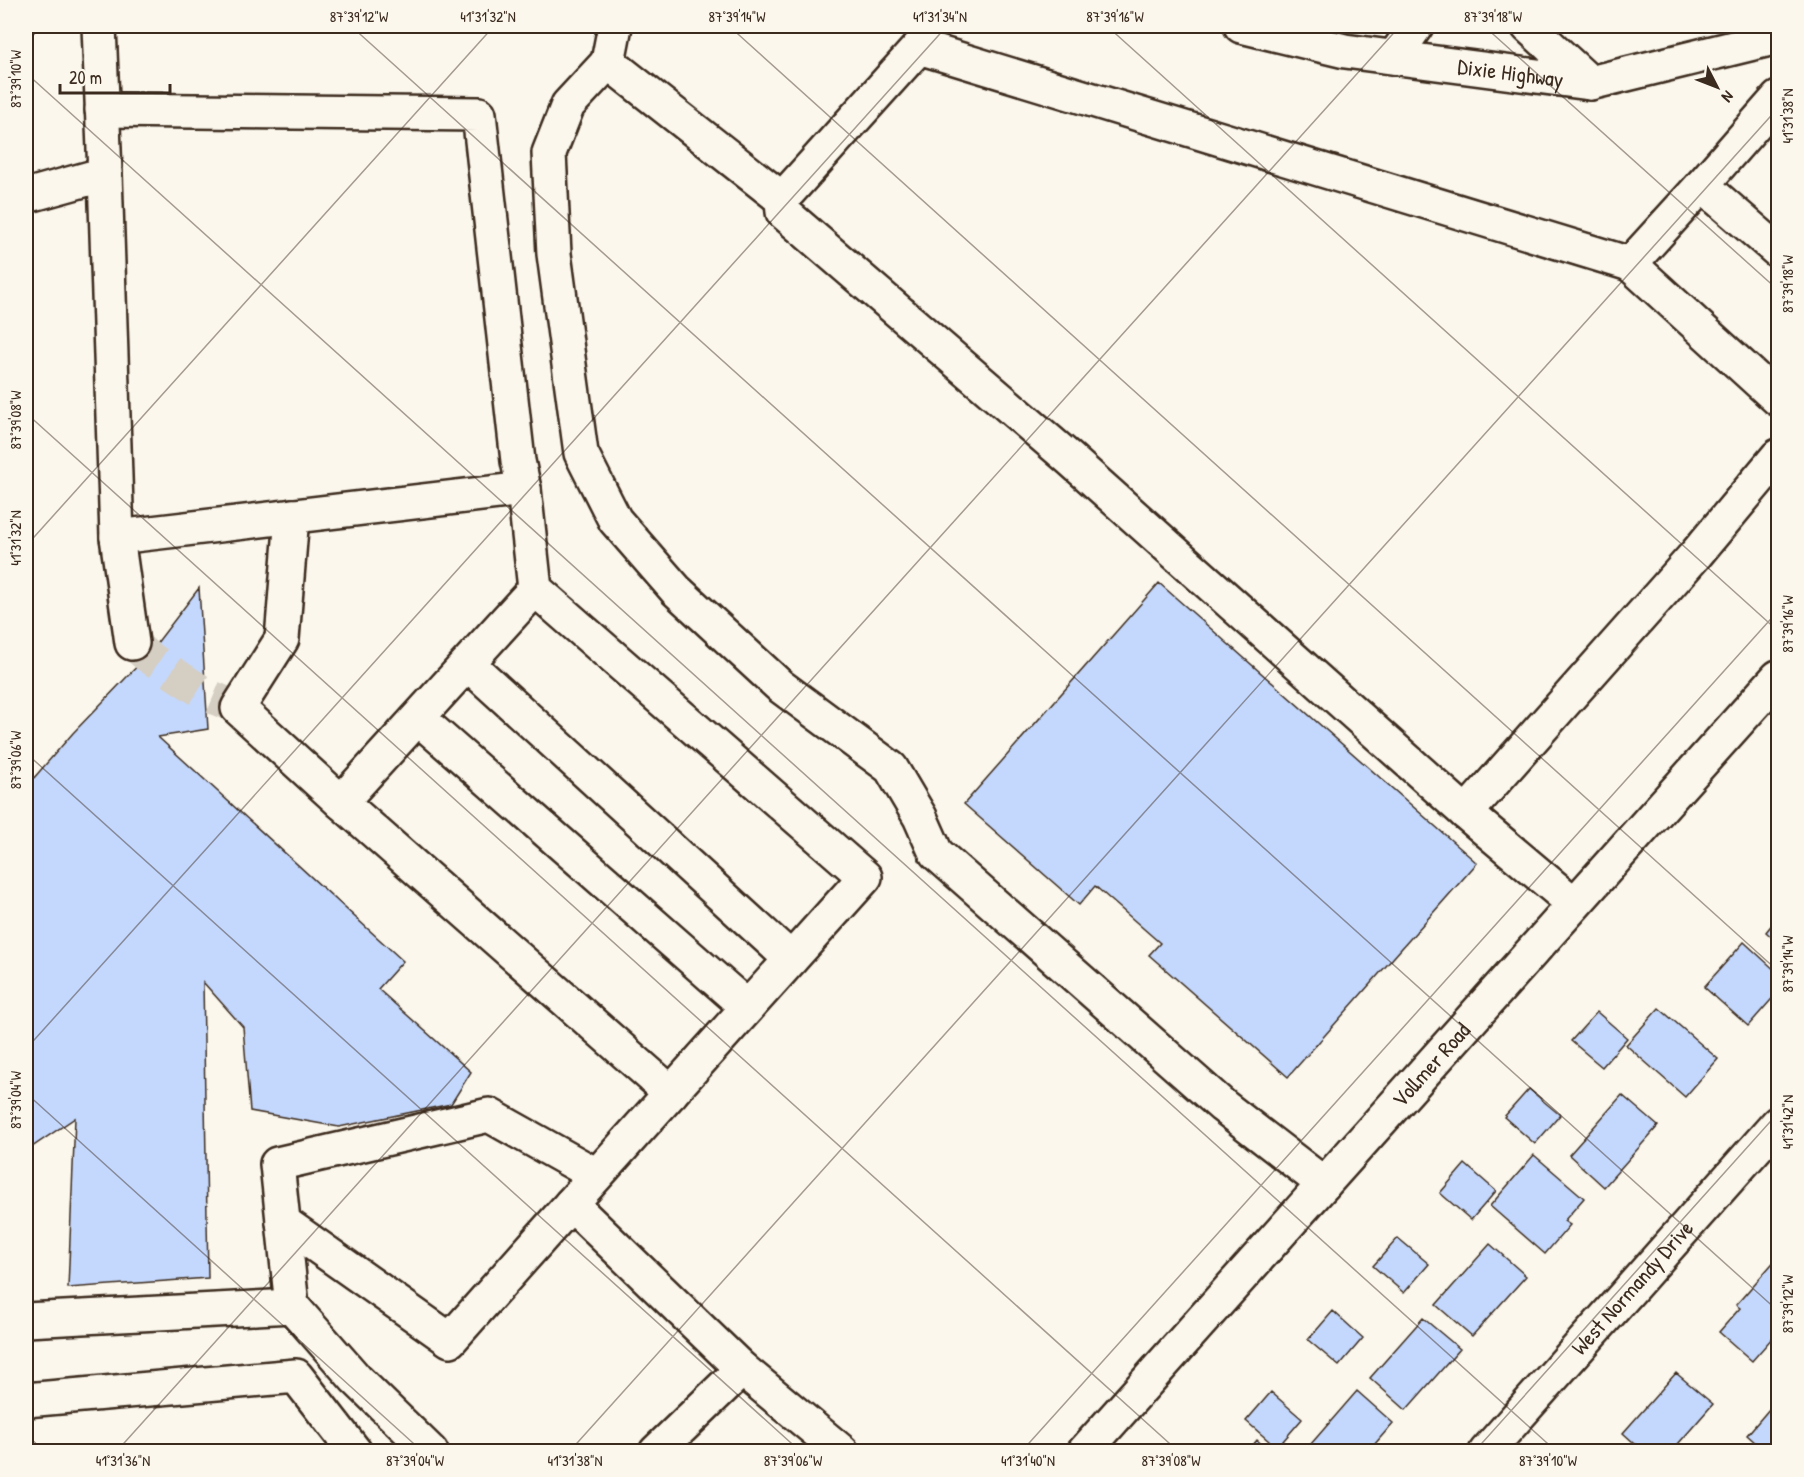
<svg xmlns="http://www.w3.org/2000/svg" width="1804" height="1477" font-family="'Patrick Hand',sans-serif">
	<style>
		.building { fill: #c4d8fd; stroke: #3b2a1e; stroke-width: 1.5 }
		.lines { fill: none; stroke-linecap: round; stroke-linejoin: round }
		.minor-tunnel { stroke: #d5cec3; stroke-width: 33; stroke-dasharray: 33 16; stroke-linecap: butt }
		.minor-casing { stroke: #3b2a1e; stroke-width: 38 }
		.major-casing { stroke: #3b2a1e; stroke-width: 38 }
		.minor { stroke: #fbf7ec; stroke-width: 33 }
		.major { stroke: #fbf7ec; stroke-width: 33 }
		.ticks { fill: none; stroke: #3b2a1e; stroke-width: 1.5; stroke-opacity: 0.45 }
		.labels { text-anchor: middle; stroke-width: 4.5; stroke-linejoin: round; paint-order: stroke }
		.street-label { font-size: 22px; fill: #3b2a1e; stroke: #fbf7ec }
		.neatline { fill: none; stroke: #3b2a1e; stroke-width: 2 }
		.ticks-label { font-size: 15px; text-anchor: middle; fill: #3b2a1e }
	</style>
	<rect width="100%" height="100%" fill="#fbf7ec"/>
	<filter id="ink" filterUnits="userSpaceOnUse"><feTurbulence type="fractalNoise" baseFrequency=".0167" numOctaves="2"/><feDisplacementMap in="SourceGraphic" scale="12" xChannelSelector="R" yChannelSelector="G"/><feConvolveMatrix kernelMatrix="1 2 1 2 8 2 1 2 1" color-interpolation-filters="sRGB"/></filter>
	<g filter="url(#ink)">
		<path class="building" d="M 1159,583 L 1477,863 L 1288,1077 L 1149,955 L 1160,943 L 1095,886 L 1079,905 L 964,804 Z
			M 199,588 L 208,729 L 158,737 L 403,961 L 378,989 L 471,1072 L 451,1104 L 339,1127 L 250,1111 L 243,1027 L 203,982 L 208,1278 L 68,1288 L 75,1118 L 26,1151 L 26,787 L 73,733 L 147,656 Z
			M 1778,917 L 1778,943 L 1766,932 Z
			M 1744,942 L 1778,973 L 1778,992 L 1748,1026 L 1704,987 Z
			M 1659,1008 L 1718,1059 L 1685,1097 L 1626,1045 Z
			M 1597,1012 L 1627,1038 L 1602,1067 L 1571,1041 Z
			M 1529,1089 L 1560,1115 L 1535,1144 L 1504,1117 Z
			M 1622,1095 L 1658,1126 L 1604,1187 L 1569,1155 Z
			M 1534,1155 L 1584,1198 L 1564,1221 L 1570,1225 L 1545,1254 L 1490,1206 Z
			M 1465,1164 L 1496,1191 L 1471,1220 L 1440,1193 Z
			M 1398,1238 L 1429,1264 L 1404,1293 L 1373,1266 Z
			M 1490,1244 L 1526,1276 L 1472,1336 L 1436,1305 Z
			M 1778,1257 L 1778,1335 L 1775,1339 L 1773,1337 L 1752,1361 L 1719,1332 L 1740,1308 L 1736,1305 Z
			M 1333,1311 L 1363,1338 L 1339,1366 L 1308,1340 Z
			M 1423,1318 L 1460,1349 L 1406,1410 L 1370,1378 Z
			M 1676,1373 L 1713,1404 L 1671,1452 L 1644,1452 L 1623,1433 Z
			M 1357,1391 L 1393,1423 L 1368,1452 L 1304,1452 Z
			M 1271,1392 L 1302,1419 L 1277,1448 L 1246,1421 Z
			M 1776,1401 L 1778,1404 L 1778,1452 L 1766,1452 L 1747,1435 Z
			M 1257,1440 L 1270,1452 L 1247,1452 Z"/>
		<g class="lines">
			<path class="minor-tunnel" d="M 132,643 L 147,656 L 207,695 L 238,708"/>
			<g class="minor-casing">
				<g id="minor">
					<path d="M 615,26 L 608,62 L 782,199 L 919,47 L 1630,264 L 1702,185 L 1778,251"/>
					<path d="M 1528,26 L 1590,83"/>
					<path d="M 608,62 L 568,105 L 549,153 L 554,254 L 581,453 L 615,520 L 676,590 L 780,686 L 891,768 L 920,817 L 936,853 L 1223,1106 L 1324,1184"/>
					<path d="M 102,110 L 479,114 L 518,461 L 524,489 L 535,589 L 865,877 L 571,1204 L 742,1369"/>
					<path d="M 105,174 L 117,537 L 132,643"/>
					<path d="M 1702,185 L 1778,98"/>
					<path d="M 26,196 L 105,174 L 99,26"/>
					<path d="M 782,199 L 783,212 L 1070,459 L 1466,813 L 1574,904"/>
					<path d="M 1630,264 L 1778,399"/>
					<path d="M 292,516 L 282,639 L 238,708 L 341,802 L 671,1093"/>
					<path d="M 117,537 L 524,489"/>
					<path d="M 468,664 L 791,959"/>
					<path d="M 418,718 L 747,1007"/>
					<path d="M 341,802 L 535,589"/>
					<path d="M 1466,813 L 1697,553 L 1778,456"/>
					<path d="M 283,1222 L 450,1340 L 571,1204"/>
					<path d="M 292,1306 L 277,1164 L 489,1115 L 596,1175"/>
					<path d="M 26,1320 L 292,1306 L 356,1379 L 431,1452"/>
					<path d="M 26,1400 L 296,1376 L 355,1452"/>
					<path d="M 656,1452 L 742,1369 L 842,1452"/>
					<path id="s1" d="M 1486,1452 L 1778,1123"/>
				</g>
			</g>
			<g class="major-casing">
				<g id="major">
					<path id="s2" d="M 1241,26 L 1345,51 L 1590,83 L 1778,37"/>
					<path d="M 1394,57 L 1416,26"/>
					<path id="s3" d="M 1084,1452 L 1778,677"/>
				</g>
			</g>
			<use href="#minor" class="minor"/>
			<use href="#major" class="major"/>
		</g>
	</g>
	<path class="ticks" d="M 351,26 L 1778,1311M 729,26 L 1778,971M 1107,26 L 1778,631M 1484,26 L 1778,290M 26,43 L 42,26M 26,73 L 1557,1452M 26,413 L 1179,1452M 26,546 L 494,26M 26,753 L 801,1452M 26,1049 L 947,26M 26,1093 L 423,1452M 26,1434 L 45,1452M 116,1452 L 1400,26M 569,1452 L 1778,108M 1021,1452 L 1778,611M 1474,1452 L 1778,1113"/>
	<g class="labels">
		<g class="street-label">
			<text dy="8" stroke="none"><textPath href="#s2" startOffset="274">Dixie Highway</textPath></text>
			<text dy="8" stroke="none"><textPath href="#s3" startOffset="520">Vollmer Road</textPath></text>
			<text dy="8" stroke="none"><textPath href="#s1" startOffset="220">West Normandy Drive</textPath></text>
		</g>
	</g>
	<rect width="1804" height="1477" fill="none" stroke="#fbf7ec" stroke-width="66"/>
	<g transform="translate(1717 87) rotate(132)" stroke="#fbf7ec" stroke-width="4.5" paint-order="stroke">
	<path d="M0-4.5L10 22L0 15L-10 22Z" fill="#3b2a1e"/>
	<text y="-9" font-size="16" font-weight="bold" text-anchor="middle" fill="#3b2a1e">N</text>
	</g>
	<path d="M60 84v9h110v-9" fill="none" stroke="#3b2a1e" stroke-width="3"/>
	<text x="69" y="84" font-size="18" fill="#3b2a1e" stroke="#fbf7ec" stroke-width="4.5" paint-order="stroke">20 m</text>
	<rect x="33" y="33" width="1738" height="1411" class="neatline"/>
	<g class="ticks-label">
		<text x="359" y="22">87°39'12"W</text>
		<text x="488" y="22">41°31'32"N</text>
		<text x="737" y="22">87°39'14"W</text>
		<text x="940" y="22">41°31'34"N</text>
		<text x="1115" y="22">87°39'16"W</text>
		<text x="1493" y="22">87°39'18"W</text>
		<text transform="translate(16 79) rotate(-90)" y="5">87°39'10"W</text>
		<text transform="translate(1788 116) rotate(-90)" y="5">41°31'38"N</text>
		<text transform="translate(1788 284) rotate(-90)" y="5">87°39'18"W</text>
		<text transform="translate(16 420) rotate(-90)" y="5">87°39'08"W</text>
		<text transform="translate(16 538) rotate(-90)" y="5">41°31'32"N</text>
		<text transform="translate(1788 624) rotate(-90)" y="5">87°39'16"W</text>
		<text transform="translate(16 760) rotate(-90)" y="5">87°39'06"W</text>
		<text transform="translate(1788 964) rotate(-90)" y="5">87°39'14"W</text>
		<text transform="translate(16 1100) rotate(-90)" y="5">87°39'04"W</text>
		<text transform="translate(1788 1122) rotate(-90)" y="5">41°31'42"N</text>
		<text transform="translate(1788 1304) rotate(-90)" y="5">87°39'12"W</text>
		<text x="123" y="1466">41°31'36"N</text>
		<text x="415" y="1466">87°39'04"W</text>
		<text x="575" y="1466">41°31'38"N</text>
		<text x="793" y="1466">87°39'06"W</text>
		<text x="1028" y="1466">41°31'40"N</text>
		<text x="1171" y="1466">87°39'08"W</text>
		<text x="1548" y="1466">87°39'10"W</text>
	</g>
</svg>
